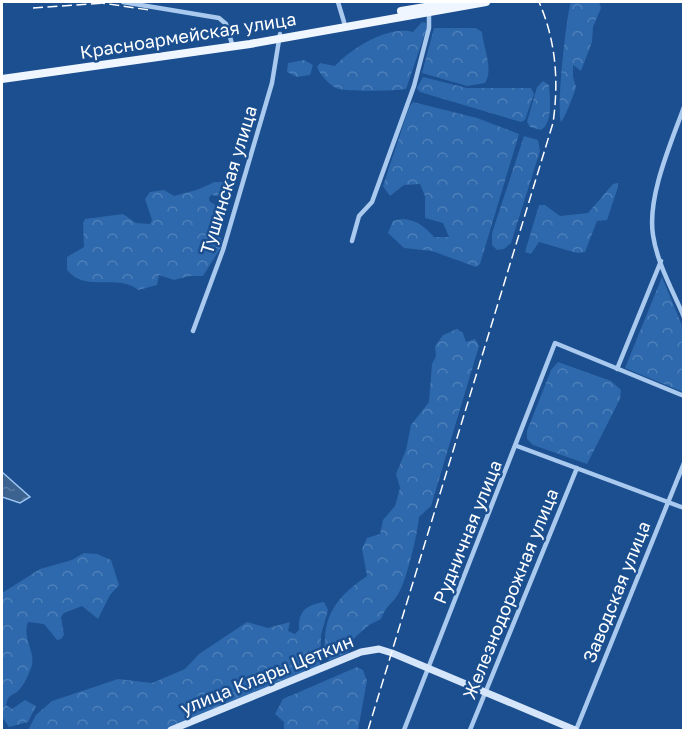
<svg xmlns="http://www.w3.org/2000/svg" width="685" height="732" font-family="'Golos Text',sans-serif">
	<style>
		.forest { fill: url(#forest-crowns) }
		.water { fill: url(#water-ripples); stroke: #9cc4f0; stroke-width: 1.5 }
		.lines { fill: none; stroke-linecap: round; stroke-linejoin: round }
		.street { stroke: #a9c9ee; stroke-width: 4.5 }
		.secondary { stroke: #d6e6fa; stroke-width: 7 }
		.primary { stroke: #f0f6ff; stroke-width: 8 }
		.rail { stroke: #fff; stroke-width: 1.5; stroke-dasharray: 10 4.5; stroke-linecap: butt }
		.labels { text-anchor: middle; stroke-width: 5; stroke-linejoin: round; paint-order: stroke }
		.street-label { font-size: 18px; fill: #fff; stroke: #1b4f8f }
	</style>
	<defs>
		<pattern id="forest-crowns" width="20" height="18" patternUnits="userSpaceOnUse" patternTransform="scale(1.5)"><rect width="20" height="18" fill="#2e69ad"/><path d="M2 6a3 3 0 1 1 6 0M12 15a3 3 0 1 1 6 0" fill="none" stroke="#4d80b9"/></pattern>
		<pattern id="water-ripples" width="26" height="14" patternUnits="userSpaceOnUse" patternTransform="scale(1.5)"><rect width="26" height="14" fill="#3c6290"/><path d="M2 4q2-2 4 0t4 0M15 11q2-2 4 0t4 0" fill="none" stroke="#597aa1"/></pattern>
	</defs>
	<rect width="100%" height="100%" fill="#1b4f8f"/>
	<path class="forest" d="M 571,2 L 599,2 L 601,8 L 593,27 L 592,42 L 581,71 L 573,65 L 573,77 L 576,87 C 575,92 564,120 561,122 C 556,112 566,16 571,2 Z
		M 422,22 L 426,23 L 427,28 L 406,89 C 395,91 344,92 336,88 C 329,85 319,73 317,67 L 320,63 L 335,66 C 351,48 389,25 413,32 Z
		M 434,28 L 476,28 L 482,32 C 483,47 494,69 485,83 L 467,86 L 422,73 Z
		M 304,60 L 313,65 L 310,75 L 297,77 L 287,72 L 288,63 Z
		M 423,77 L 467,88 L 531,88 L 534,94 L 525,120 L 521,122 L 420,92 L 417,88 Z
		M 543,81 L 549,85 C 550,99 553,123 541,130 L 530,127 L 527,122 L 537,87 Z
		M 413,102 L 477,118 L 519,134 L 480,264 L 476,267 L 432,251 L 404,248 L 388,233 L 393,221 C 410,215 424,225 434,237 L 449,237 L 443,223 L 425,218 L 425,196 L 420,184 L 404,185 L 390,196 L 383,186 L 409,107 Z
		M 524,136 L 538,140 L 540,151 L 511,243 L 504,249 L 497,250 L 492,245 L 492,233 Z
		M 214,182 L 224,182 L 230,186 L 224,197 L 211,195 L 209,198 L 210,202 L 221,208 L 218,232 L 223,244 L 203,276 L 190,276 L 174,280 L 159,275 L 157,285 L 138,290 C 119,273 85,293 67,270 L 67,257 L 84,247 L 83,223 L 85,219 L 123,214 L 136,223 L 150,224 L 152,220 L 145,199 L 150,192 L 164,190 L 174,196 C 189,192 202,189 214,182 Z
		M 613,184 L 618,183 L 618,187 L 607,220 L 597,221 L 585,252 L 577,253 L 539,242 L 531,254 L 525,252 L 539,205 L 545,205 L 560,216 L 588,213 Z
		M 662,277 L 683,328 L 683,392 L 625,368 Z
		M 457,329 L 463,333 L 466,342 L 475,339 L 479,346 L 431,506 L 419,517 C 418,532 406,584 397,596 C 390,605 385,608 381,619 L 369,625 L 351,641 L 349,652 L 329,661 C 323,654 324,648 325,639 C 326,608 344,592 367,576 L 362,549 L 367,538 L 380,534 L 383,520 L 395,506 L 400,488 L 396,474 L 406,450 L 411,425 L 429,402 L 432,364 L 436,356 L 435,346 L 443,335 Z
		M 558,362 L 611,381 L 621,390 L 620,399 L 587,464 L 533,445 L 527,439 L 527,431 L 551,370 Z
		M 84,553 L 97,554 L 111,560 L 119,585 L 110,595 L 98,619 L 82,606 L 64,613 L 61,617 L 64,635 L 61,639 L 57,640 L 44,624 L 28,622 C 22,637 35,651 32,665 C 30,672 24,686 18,691 C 11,696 8,695 6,705 L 12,709 L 25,700 L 36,706 L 28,722 L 9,727 L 2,717 L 2,593 L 40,569 L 72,560 Z
		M 324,602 L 328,610 L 321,635 L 320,666 L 165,730 L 28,730 L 36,715 L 52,701 L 118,679 L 152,683 L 185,669 L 199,654 L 247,622 L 268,628 L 290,622 L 288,631 L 295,634 L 299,630 C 298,611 306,605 324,602 Z
		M 357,667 L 363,670 L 367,681 L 358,730 L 284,730 L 284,722 L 275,714 L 283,699 Z"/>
	<path class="water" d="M 2,472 L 30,497 L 20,503 L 2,497 Z"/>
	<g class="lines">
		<path class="street" d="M 123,2 L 219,18 L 226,24 L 233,47
			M 338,2 L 344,22
			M 684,107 C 671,143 647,197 653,235 C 657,263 673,291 684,317
			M 352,241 L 359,216 L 372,202 L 414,86 L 429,28 L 429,11
			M 193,331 L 223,250 L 272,83 L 280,34
			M 617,369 L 661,261
			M 517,446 L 684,508
			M 404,730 L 555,343 L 684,396
			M 470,730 L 577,468
			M 576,730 L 684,463"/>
		<path class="secondary" d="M 171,730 L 361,652 L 379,649 L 392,653 L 575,730"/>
		<path class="primary" d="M 401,11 L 455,2
			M 2,79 L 250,44 L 486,2"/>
		<path class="rail" d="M 95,2 L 149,10
			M 33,8 L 104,3
			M 368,730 L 553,123 C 559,81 556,41 539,2"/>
	</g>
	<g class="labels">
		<g class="street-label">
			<text transform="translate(188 36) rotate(-9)" y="6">Красноармейская улица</text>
			<text transform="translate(229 180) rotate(-73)" y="6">Тушинская улица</text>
			<text transform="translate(468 532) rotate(-68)" y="6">Рудничная улица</text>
			<text transform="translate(617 592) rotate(-68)" y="6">Заводская улица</text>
			<text transform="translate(511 594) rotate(-68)" y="6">Железнодорожная улица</text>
			<text transform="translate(267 675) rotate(-22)" y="6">улица Клары Цеткин</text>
		</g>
	</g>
	<rect width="685" height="732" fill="none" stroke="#ffffff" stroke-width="6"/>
</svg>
